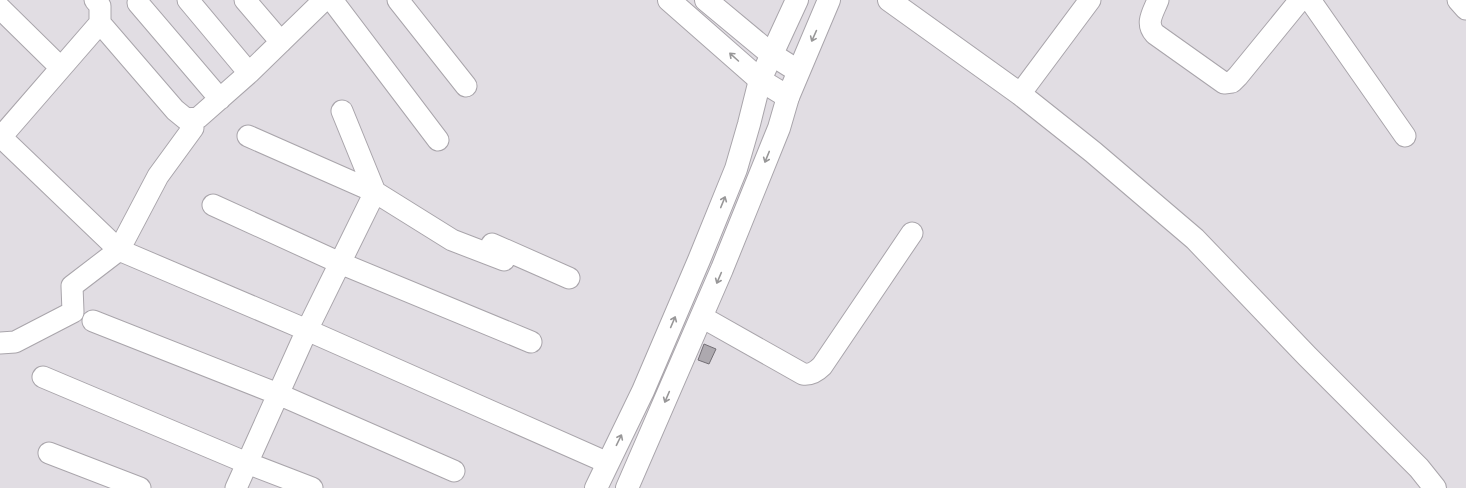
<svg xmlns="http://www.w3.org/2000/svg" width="1466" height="488" font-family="'PT Sans Narrow',sans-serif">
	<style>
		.building { fill: #ada9af; stroke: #736f75 }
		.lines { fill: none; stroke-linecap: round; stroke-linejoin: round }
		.minor-casing { stroke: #a9a5ab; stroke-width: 23 }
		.tertiary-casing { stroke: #a9a5ab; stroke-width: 24 }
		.secondary-casing { stroke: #a9a5ab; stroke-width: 24 }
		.minor { stroke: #fff; stroke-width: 21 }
		.tertiary { stroke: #fff; stroke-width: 22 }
		.secondary { stroke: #fff; stroke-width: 22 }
		.oneway { stroke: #989798 }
	</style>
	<rect width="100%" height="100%" fill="#e1dde3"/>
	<path class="building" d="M 704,344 L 716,349 L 709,364 L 698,360 Z"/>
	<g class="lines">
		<g class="minor-casing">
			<path id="minor" d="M 95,0 L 100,6 L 100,23
				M 188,0 L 249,73
				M 245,0 L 281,42
				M 332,0 L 438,140
				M 398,0 L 466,86
				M 1158,0 C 1153,13 1145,23 1155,34 L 1224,83 L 1232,82 L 1238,76 L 1300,0
				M 1310,0 L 1405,136
				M 1458,0 L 1466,9
				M 138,3 L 220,99
				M 0,8 L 61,68
				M 1020,94 L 1090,0
				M 342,111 L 375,192 L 452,240 L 504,260
				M 0,136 L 1,137 L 100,23 L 175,110 L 186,119 L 198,118 L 249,73 L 324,0
				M 0,138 L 1,137 L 119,250 L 307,330 L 608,463
				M 213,205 L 340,263 L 531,342
				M 492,244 L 569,278
				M 702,317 L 803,374 C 811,375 816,372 822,366 L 912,233
				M 93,321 L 278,394 L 454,471
				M 0,343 L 15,342 L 73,312 L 72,286 L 119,250 L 158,176 L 193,128
				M 43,377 L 247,463 L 312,488
				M 49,453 L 140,488
				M 236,488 L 307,330 L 375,192 L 248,136"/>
		</g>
		<g class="tertiary-casing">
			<path id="tertiary" d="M 669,0 L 760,80 L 788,97
				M 706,0 L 771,54 L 798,71
				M 889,0 L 1020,94 L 1093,152 L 1195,239 L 1307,356 L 1419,468 L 1435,488"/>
		</g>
		<g class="secondary-casing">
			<path id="secondary" d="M 596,488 L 643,391 L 699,260 L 736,169 L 749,124 L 760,80 L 797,0
				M 627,488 L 722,269 L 779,128 L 788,97 L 829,0"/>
		</g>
		<use href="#minor" class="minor"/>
		<use href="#tertiary" class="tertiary"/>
		<use href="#secondary" class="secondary"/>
	</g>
	<defs><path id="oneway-shaft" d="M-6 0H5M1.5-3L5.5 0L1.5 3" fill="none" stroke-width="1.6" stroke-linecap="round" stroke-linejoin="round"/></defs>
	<g class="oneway">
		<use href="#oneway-shaft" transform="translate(814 36) rotate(114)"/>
		<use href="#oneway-shaft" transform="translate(734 57) rotate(-138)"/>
		<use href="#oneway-shaft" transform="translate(767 157) rotate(112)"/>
		<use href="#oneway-shaft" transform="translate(723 202) rotate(-68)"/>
		<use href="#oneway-shaft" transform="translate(719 278) rotate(113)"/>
		<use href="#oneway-shaft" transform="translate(673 322) rotate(-67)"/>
		<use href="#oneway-shaft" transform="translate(667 397) rotate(113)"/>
		<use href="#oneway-shaft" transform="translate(619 440) rotate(-64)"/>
	</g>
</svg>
